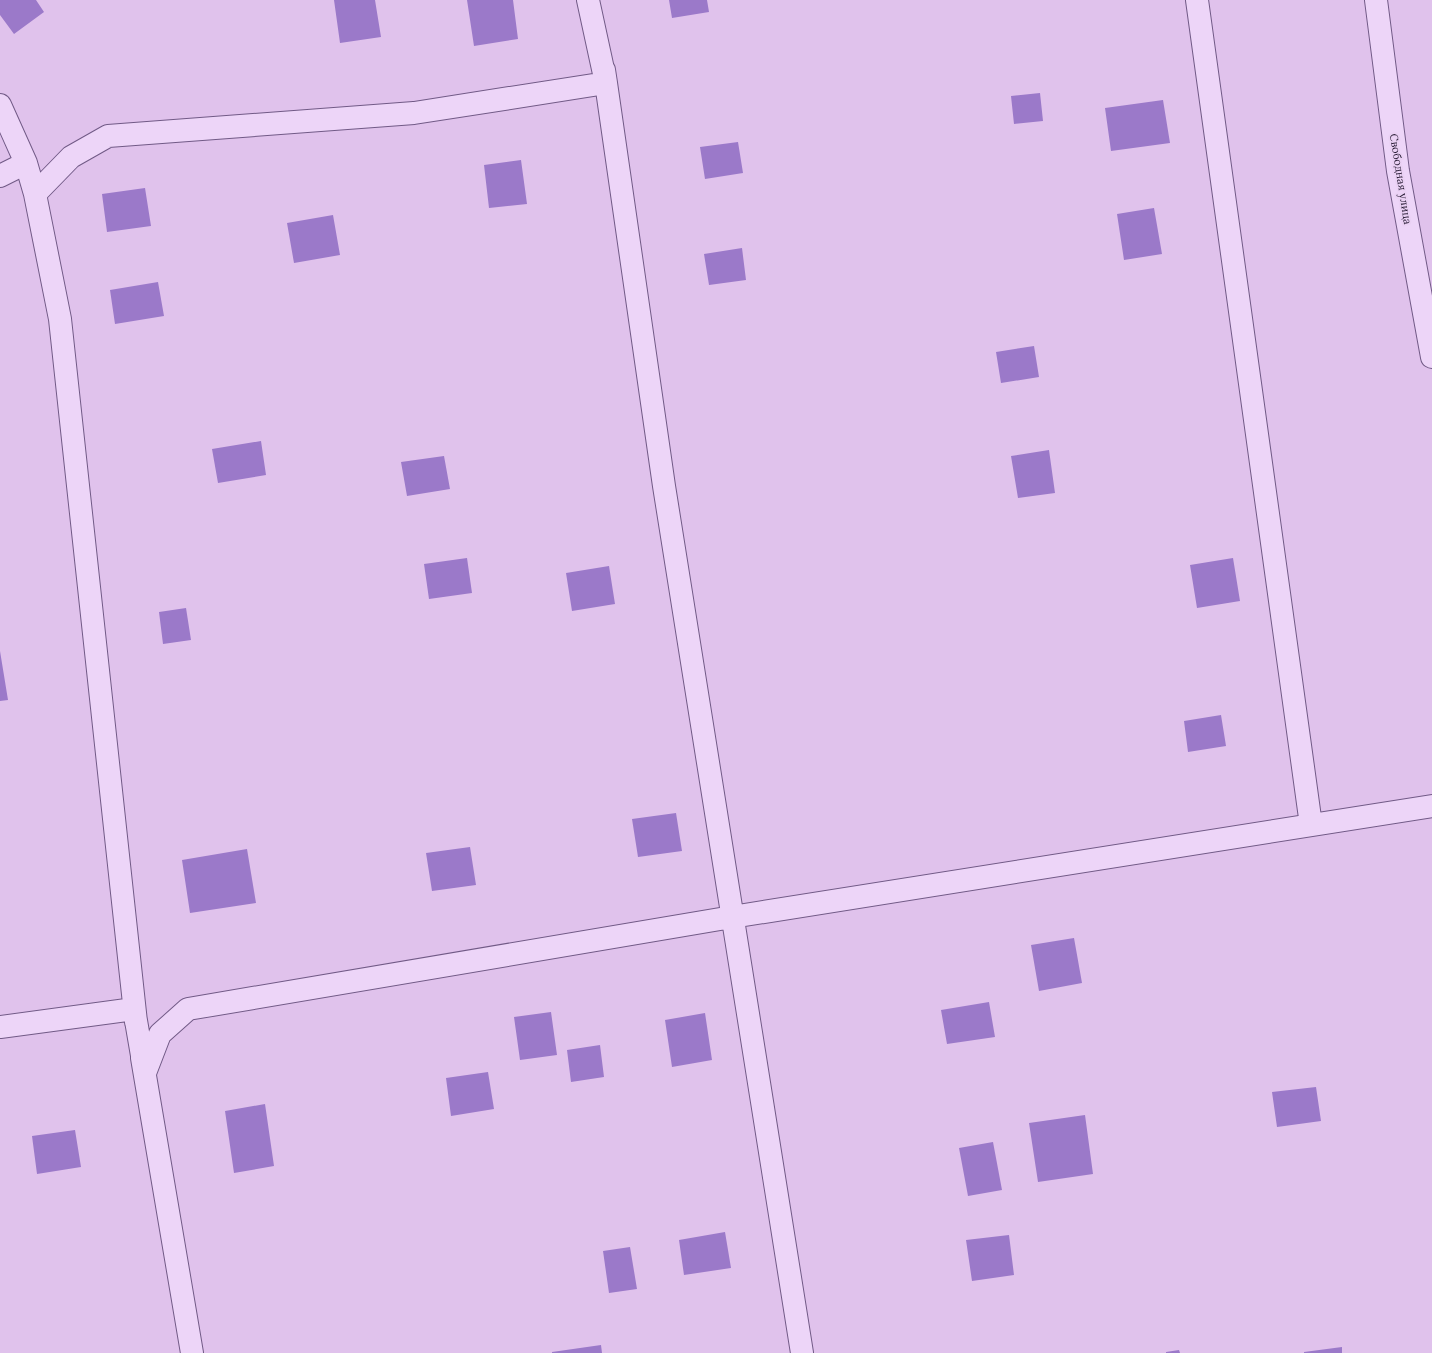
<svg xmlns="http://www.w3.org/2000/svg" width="1432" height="1353" font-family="Lora,serif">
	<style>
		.building { fill: #9b79c9 }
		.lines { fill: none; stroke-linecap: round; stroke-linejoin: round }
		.street-casing { stroke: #715a86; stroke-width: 24 }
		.street { stroke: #edd5f8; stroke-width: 22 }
		.labels { text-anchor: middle; stroke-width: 4; stroke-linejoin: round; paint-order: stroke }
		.street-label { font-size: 11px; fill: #291d36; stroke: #ead1f4 }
	</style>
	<rect width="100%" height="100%" fill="#e0c2ec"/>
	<path class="building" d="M 0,0 L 36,0 L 44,12 L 14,34 L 0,15 Z
		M 334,0 L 375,0 L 381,37 L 340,43 Z
		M 467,0 L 513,0 L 518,39 L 474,46 Z
		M 669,0 L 707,0 L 709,12 L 672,18 Z
		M 1040,93 L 1043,121 L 1014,124 L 1011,96 Z
		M 1163,100 L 1170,143 L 1111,151 L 1105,108 Z
		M 738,142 L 743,173 L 705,179 L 700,147 Z
		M 521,160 L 527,204 L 489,208 L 484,165 Z
		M 145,188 L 151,226 L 107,232 L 102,194 Z
		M 1154,208 L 1162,254 L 1124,260 L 1117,214 Z
		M 333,215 L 340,255 L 294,263 L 287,223 Z
		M 742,248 L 746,280 L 709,285 L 704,254 Z
		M 158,282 L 164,316 L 115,324 L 110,290 Z
		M 1034,346 L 1039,377 L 1001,383 L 996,352 Z
		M 261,441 L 266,475 L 218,483 L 212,449 Z
		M 1049,450 L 1055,493 L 1018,498 L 1011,456 Z
		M 444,456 L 450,489 L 407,496 L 401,462 Z
		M 467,558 L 472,593 L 429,599 L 424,564 Z
		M 1233,558 L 1240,601 L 1197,608 L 1190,565 Z
		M 609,566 L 615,604 L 572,611 L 566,573 Z
		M 186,608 L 191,640 L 163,644 L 159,612 Z
		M 0,651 L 8,700 L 0,701 Z
		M 1221,715 L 1226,746 L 1188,752 L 1184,721 Z
		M 676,813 L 682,851 L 638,857 L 632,819 Z
		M 470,847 L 476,885 L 432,891 L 426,853 Z
		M 247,849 L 256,903 L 190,913 L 182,860 Z
		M 1074,938 L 1082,983 L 1039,991 L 1031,945 Z
		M 989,1002 L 995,1037 L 947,1044 L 941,1010 Z
		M 551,1012 L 557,1055 L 520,1060 L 514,1017 Z
		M 705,1013 L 712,1060 L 672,1067 L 665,1020 Z
		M 600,1045 L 604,1077 L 571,1082 L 567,1050 Z
		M 488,1072 L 494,1109 L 451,1116 L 446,1078 Z
		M 1316,1087 L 1321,1121 L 1277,1127 L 1272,1092 Z
		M 265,1104 L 274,1166 L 234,1173 L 225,1111 Z
		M 1085,1115 L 1093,1174 L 1038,1182 L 1029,1123 Z
		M 75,1130 L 81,1167 L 37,1174 L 32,1136 Z
		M 993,1142 L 1002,1190 L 968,1196 L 959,1148 Z
		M 725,1232 L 731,1268 L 684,1275 L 679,1240 Z
		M 1009,1235 L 1014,1275 L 972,1281 L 966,1240 Z
		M 630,1247 L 637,1289 L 609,1293 L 603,1251 Z
		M 601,1345 L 602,1353 L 552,1353 L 552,1352 Z
		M 1342,1347 L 1342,1353 L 1304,1353 L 1304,1352 Z
		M 1179,1350 L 1180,1353 L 1166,1353 L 1166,1352 Z"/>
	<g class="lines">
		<g class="street-casing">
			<path id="street" d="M 588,0 L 606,83 L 664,486 L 802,1353
				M 1197,0 L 1311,825
				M 1376,0 L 1398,171 L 1432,357
				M 0,105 L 26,163 L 35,194 L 60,319 L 136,1022
				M 0,176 L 26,163 L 35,194 L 71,157 L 108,136 L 414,113 L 606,83 L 604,70
				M 134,1009 L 145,1073 L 160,1034 L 188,1009 L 732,917 L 1432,806
				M 0,1027 L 134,1009
				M 142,1058 L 192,1353"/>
		</g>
		<use href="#street" class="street"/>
	</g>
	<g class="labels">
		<g class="street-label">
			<text transform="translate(1401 179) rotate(81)" y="4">Свободная улица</text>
		</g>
	</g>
</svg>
